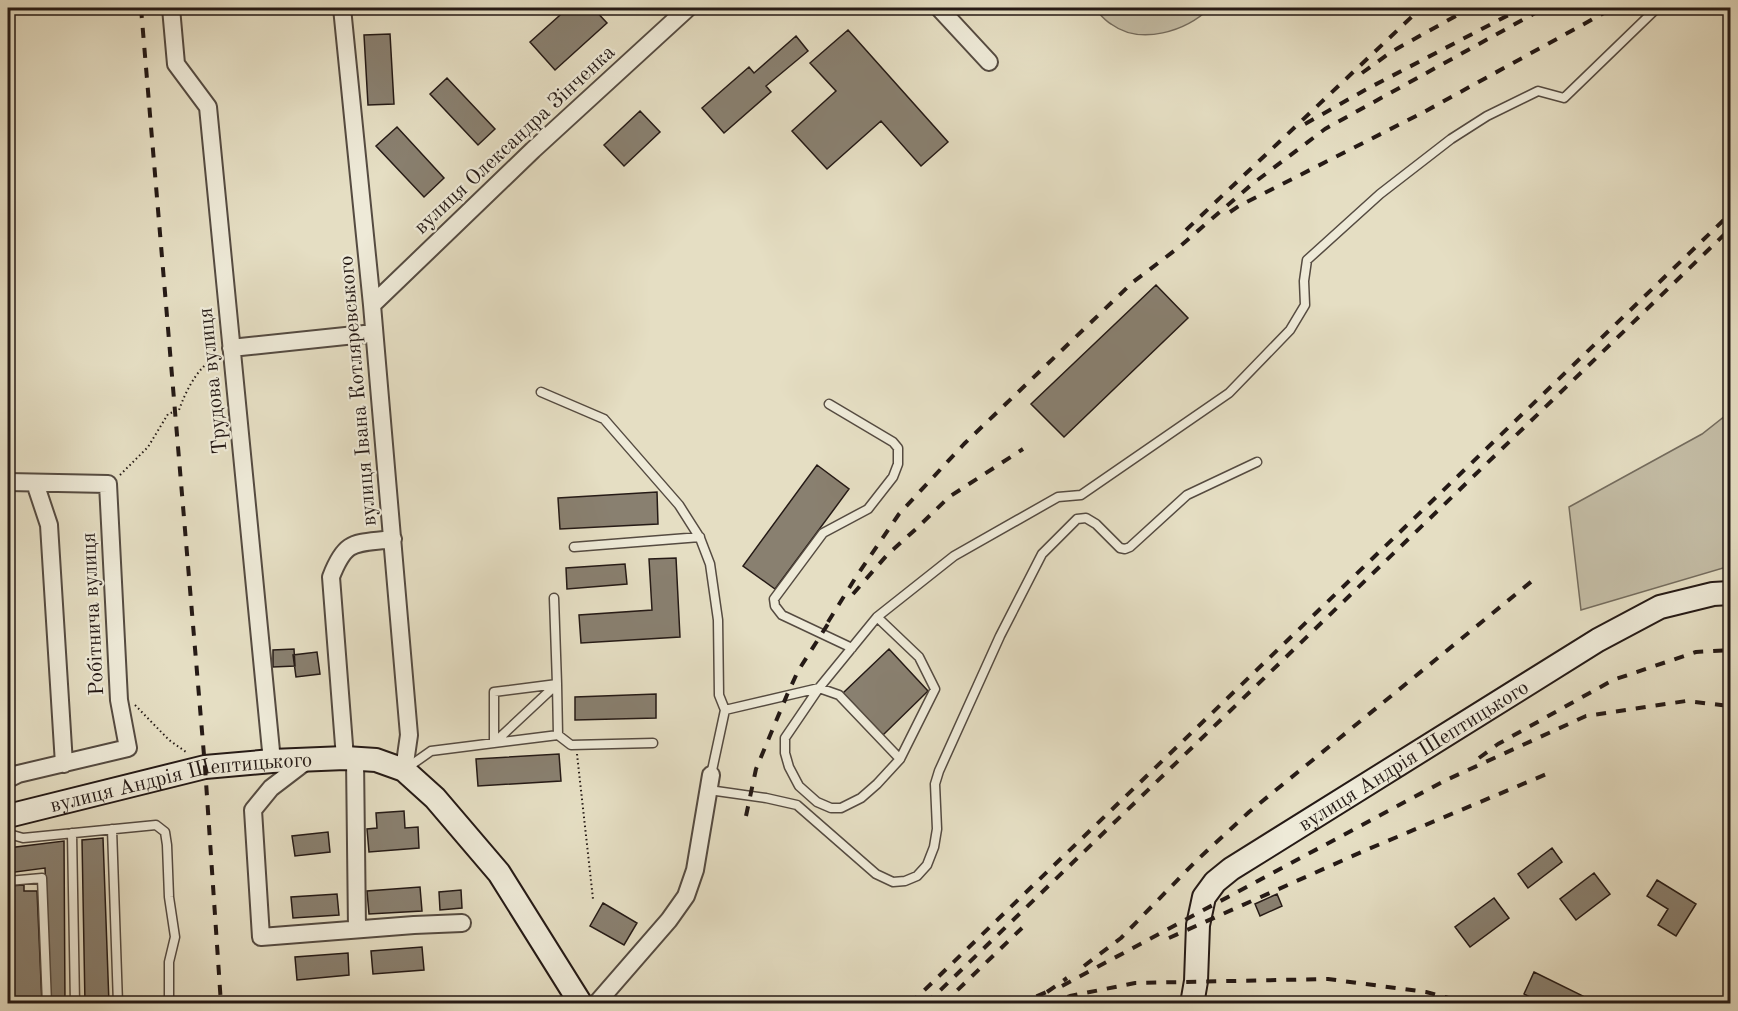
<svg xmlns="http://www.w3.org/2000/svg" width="1738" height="1011" font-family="'Old Standard TT',serif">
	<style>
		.green { fill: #c4bda6; stroke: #746c5e; stroke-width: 1.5 }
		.building { fill: #898070; stroke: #251a16; stroke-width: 1.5 }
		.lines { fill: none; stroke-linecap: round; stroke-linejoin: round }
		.lane-casing { stroke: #554b41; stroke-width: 11 }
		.street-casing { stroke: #554b41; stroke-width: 20 }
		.secondary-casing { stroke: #251a16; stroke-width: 26 }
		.path { stroke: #251a16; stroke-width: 2; stroke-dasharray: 1.5 3; stroke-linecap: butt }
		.lane { stroke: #eeead8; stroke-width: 8 }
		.street { stroke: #eeead8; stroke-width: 16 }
		.secondary { stroke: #eeead8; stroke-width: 22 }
		.rail { stroke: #251a16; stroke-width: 4; stroke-dasharray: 10 10; stroke-linecap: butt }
		.labels { text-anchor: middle; stroke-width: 4.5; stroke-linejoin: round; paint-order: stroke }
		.street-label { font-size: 21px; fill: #251a16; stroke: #eeead8 }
	</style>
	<rect width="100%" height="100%" fill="#e5dec3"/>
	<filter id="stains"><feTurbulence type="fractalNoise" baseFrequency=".00333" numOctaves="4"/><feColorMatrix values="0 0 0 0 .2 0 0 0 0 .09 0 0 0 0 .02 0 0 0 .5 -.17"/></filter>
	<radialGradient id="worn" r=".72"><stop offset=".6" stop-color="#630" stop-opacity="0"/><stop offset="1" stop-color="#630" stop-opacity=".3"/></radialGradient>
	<path class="green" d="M 1094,8 L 1210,8 C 1186,31 1141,46 1111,24 C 1104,20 1099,13 1094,8 Z
		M 1730,412 L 1730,566 L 1581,610 L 1569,507 L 1702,434 Z"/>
	<path class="building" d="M 568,8 L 593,8 L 607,23 L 555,70 L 530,42 Z
		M 848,30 L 948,142 L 921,166 L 881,121 L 827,169 L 792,131 L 836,91 L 810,63 Z
		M 390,34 L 394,104 L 368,105 L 364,35 Z
		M 796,36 L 808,51 L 766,86 L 771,92 L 724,133 L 702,108 L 749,67 L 754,73 Z
		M 447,78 L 495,129 L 478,145 L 430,94 Z
		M 640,111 L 660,132 L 624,166 L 604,145 Z
		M 397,127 L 444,178 L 424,197 L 376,146 Z
		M 1156,285 L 1188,318 L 1064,437 L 1031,404 Z
		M 817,465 L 849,489 L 775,589 L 743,566 Z
		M 657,492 L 658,524 L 560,529 L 558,498 Z
		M 676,558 L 680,637 L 581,643 L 579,615 L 652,610 L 649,559 Z
		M 625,564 L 627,584 L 567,589 L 566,568 Z
		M 294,649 L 295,666 L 273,667 L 273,650 Z
		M 889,649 L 928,691 L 883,735 L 843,693 Z
		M 317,652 L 320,674 L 296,677 L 293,655 Z
		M 656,694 L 656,718 L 575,720 L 575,697 Z
		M 559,754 L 561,781 L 478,786 L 476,759 Z
		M 404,811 L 405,828 L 418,827 L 419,848 L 369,852 L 367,829 L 377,828 L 376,813 Z
		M 328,832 L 330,852 L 295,856 L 292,836 Z
		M 103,838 L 109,1004 L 85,1004 L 82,840 Z
		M 64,841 L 65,1004 L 51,1004 L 45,868 L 8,873 L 8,848 Z
		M 1552,848 L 1562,862 L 1528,888 L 1518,874 Z
		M 1594,873 L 1610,894 L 1576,920 L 1560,899 Z
		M 1657,880 L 1696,904 L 1676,936 L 1658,925 L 1668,909 L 1647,896 Z
		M 24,885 L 24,891 L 37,891 L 42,1004 L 12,1004 L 8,886 Z
		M 420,887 L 422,911 L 369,914 L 367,891 Z
		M 461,890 L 462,908 L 440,910 L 439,892 Z
		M 337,894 L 339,915 L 293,918 L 291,897 Z
		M 1277,894 L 1282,906 L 1260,916 L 1255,904 Z
		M 1494,898 L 1509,918 L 1470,947 L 1455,927 Z
		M 603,903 L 637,923 L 624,945 L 590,926 Z
		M 422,947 L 424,970 L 373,974 L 371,951 Z
		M 348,953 L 349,975 L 297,980 L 295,957 Z
		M 1534,972 L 1583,996 L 1580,1004 L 1543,1004 L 1524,994 Z"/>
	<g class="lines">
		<g class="lane-casing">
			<path id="lane" d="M 541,392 L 604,419 L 679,505 L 700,538 L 710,564 L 718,620 L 719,695 L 725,710 L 711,775
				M 829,404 L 893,442 L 898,448 L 898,464 L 893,477 L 868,509 L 823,533 L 774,599 L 775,606 L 782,615 L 852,648
				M 574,547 L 700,537
				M 877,617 L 919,657 L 935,689 L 900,759 L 877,784 L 861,798 L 841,808 L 831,808 L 817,802 L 799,786 L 789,767 L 785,753 L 785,738 L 819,688 L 877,617 L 954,556 L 1058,497 L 1081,495 L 1229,393 L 1290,330 L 1305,305 L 1304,281 L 1307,260 L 1380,194 L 1451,139 L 1487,116 L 1538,91 L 1564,98 L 1657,8
				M 725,710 L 819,688 L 839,695 L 900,759
				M 494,742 L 494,692 L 557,684 L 558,735
				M 495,742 L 557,684 L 554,598
				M 404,770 L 431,751 L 558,735 L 571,745 L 653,743
				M 709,790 L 766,798 L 797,805 L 876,874 L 893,882 L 905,881 L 917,876 L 927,865 L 934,847 L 937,829 L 935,784 L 939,771 L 1000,636 L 1042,554 L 1077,519 L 1086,518 L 1096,524 L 1120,548 L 1125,549 L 1130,547 L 1187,495 L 1257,462
				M 8,829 L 9,834 L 23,838 L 156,825 L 165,832 L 167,845 L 169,897 L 175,937 L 169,962 L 169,1004
				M 112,829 L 118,1004
				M 72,833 L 75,1004
				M 8,881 L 42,878 L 47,1004"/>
		</g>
		<g class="street-casing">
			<path id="street" d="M 171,8 L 176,64 L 208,107 L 272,761
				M 342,8 L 372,305 L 409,735 L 404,770
				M 939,8 L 989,62
				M 372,305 L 533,150 L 688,8
				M 231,348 L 374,333
				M 8,482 L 108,484 L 119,700 L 128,748 L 18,774 L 8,779
				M 35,483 L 49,525 L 64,764
				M 345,758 L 331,577 C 346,538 355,544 393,539
				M 309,759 L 271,788 L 253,810 L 261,937 L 414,925 L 462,923
				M 355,759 L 357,929
				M 596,1004 L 669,920 L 686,896 L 695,870 L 711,775"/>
		</g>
		<g class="secondary-casing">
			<g id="secondary">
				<path id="s1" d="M 8,816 L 205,767 L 272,761 L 345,758 L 376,760 L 404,770 L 435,798 L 499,873 L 581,1004"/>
				<path id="s2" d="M 1192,1004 L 1196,981 L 1198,925 L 1204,897 L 1215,882 L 1231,869 L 1598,640 L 1660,607 L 1713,594 L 1730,593"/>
			</g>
		</g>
		<path class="path" d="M 120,475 L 148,447 L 168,414 L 179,410 C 187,388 198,367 218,355
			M 135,705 L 169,740 L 186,752
			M 577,754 L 593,899"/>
		<use href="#lane" class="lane"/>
		<use href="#street" class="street"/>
		<use href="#secondary" class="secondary"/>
		<path class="rail" d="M 141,8 L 205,767 L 221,1004
			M 1362,73 L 1391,52 L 1470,8
			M 1305,124 L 1365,90 L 1522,8
			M 1230,212 L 1239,206 L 1424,112 L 1613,8
			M 1186,230 L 1421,8
			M 853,594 L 887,555 L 917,528 L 949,497 L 1023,449
			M 828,622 L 856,577 L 899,514 L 964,444 L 1133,282 L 1178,248 L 1251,185 L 1325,129 L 1544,8
			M 1479,758 L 1498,744 L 1613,680 L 1696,652 L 1730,650
			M 746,816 L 756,769 L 787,695 L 798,671 L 833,616
			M 1169,938 L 1366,850 L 1549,773
			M 1084,966 L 1121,938 L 1196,861 L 1249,812 L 1532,581
			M 1062,986 L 1444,781 L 1586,716 L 1686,701 L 1730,706
			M 1047,992 L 1067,978
			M 910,1004 L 1730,214
			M 926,1004 L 1730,229
			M 943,1004 L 1022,928
			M 1018,1004 L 1054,989
			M 1049,1004 L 1070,996 L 1135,983 L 1328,979 L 1426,992 L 1471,1004
			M 1094,1004 L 1173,1002 L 1191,1004"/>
	</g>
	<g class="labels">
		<g class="street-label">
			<text transform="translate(514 139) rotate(-43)" y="7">вулиця Олександра Зінченка</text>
			<text transform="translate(212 381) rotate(-96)" y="7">Трудова вулиця</text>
			<text transform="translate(357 391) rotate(-95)" y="7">вулиця Івана Котляревського</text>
			<text transform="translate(92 614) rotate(-93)" y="7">Робітнича вулиця</text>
			<text dy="7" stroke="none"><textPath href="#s2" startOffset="362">вулиця Андрія Шептицького</textPath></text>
			<text dy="7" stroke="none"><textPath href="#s1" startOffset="177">вулиця Андрія Шептицького</textPath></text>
		</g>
	</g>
	<rect width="1738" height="1011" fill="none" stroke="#e5dec3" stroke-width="30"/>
	<rect x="9" y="9" width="1720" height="993" fill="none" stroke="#251a16" stroke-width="3"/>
	<rect x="15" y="15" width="1708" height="981" fill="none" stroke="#251a16" stroke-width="1.5"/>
	<rect width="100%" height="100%" filter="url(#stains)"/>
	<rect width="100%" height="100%" fill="url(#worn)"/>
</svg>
